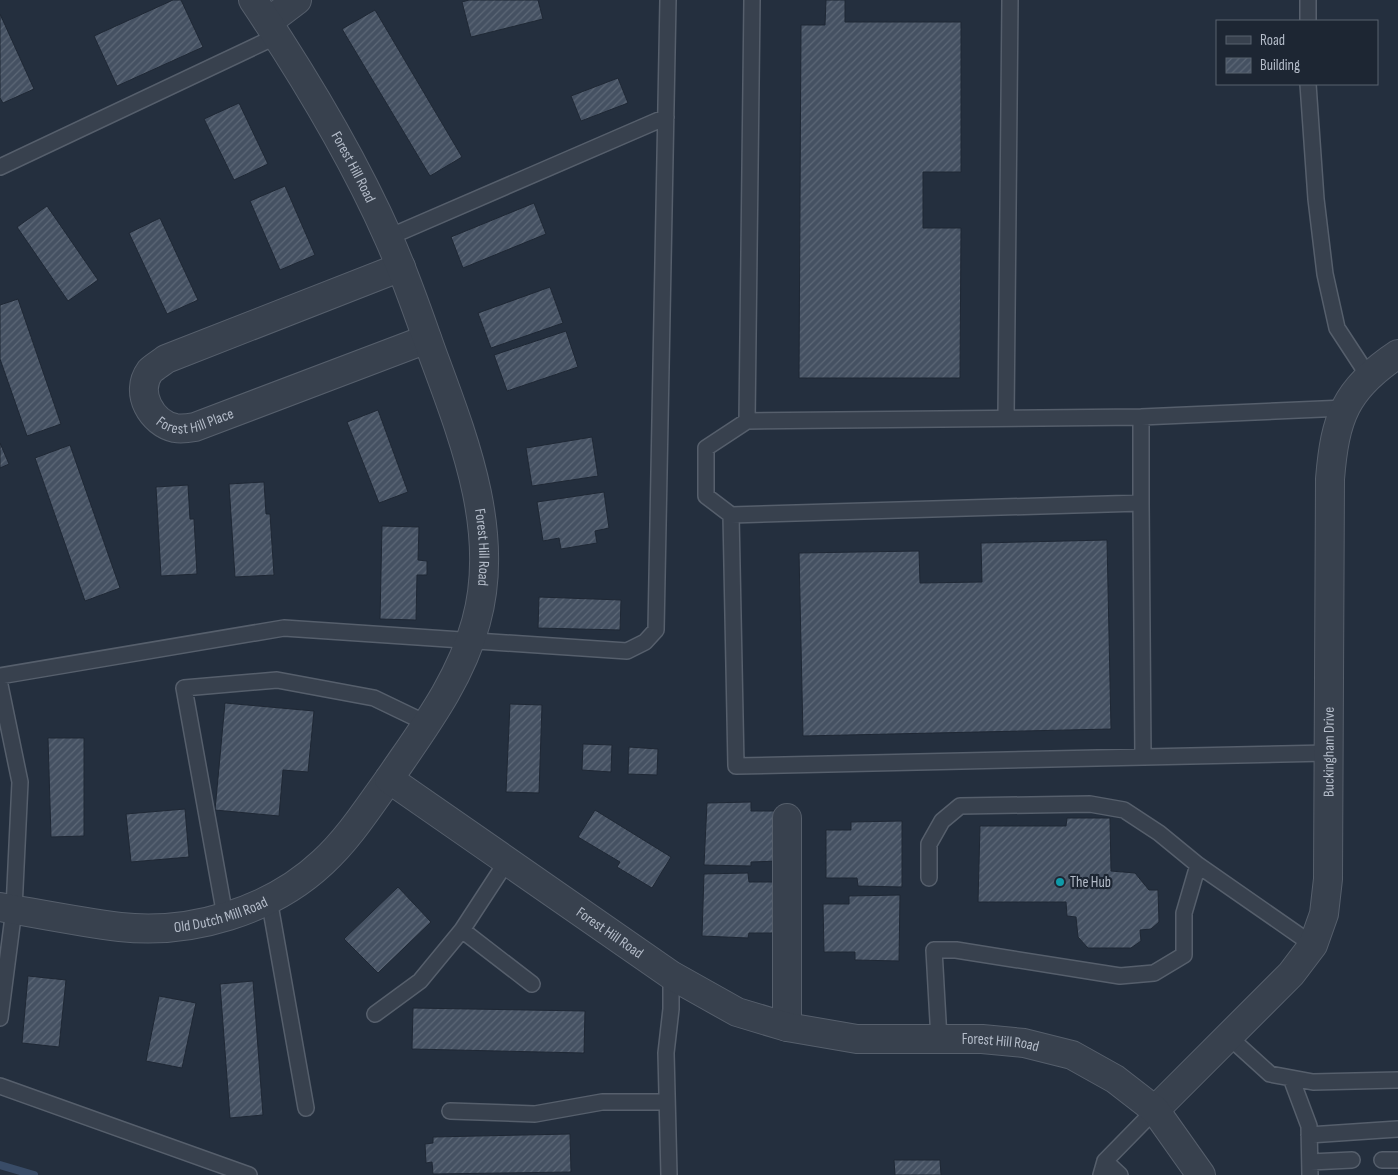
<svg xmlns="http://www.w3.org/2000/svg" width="1398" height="1175" font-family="'Sofia Sans Condensed',sans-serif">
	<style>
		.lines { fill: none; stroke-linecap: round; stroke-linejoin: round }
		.stream { stroke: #394c67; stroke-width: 8 }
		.building { fill: url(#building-hatch); stroke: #1f2835 }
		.service-casing { stroke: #565f6c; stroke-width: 18 }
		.minor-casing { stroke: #565f6c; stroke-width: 30 }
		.tertiary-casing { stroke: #565f6c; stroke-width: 30 }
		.service { stroke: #38414e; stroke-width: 15 }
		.minor { stroke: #38414e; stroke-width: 28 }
		.tertiary { stroke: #38414e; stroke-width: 28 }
		.culture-dot { fill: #0f9aa8; stroke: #1d2633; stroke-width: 2 }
		.labels { text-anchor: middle; stroke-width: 4.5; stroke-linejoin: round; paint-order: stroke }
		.street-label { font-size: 15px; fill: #b4bcc9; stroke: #1d2633 }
		.poi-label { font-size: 15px; fill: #b4bcc9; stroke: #1d2633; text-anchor: start }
	</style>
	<defs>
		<pattern id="building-hatch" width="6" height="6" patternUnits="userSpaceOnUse" patternTransform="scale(1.25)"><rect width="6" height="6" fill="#455162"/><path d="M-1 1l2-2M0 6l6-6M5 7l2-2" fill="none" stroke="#5d6877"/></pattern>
	</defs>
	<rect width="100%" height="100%" fill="#242f3e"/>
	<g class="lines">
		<path class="stream" d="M 0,1165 L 34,1175"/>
	</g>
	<path class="building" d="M 173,0 L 181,0 L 203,47 L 117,86 L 94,36 Z
		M 469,0 L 538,0 L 543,19 L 471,37 L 462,2 Z
		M 826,0 L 845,0 L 845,22 L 961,22 L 961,172 L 923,172 L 923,228 L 961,228 L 960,378 L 799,378 L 801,25 L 825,25 Z
		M 375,10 L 462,157 L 430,176 L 342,29 Z
		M 0,14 L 34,89 L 3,103 L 0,98 Z
		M 618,78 L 628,103 L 581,121 L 571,96 Z
		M 239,103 L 268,164 L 234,180 L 204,119 Z
		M 285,186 L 315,255 L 280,270 L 250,201 Z
		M 534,203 L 546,234 L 463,268 L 451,237 Z
		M 47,206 L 98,280 L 68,301 L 17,227 Z
		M 160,218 L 198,300 L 167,314 L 129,233 Z
		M 550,287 L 563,323 L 491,348 L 478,313 Z
		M 18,299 L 61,424 L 27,436 L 0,359 L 0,305 Z
		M 566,331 L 578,367 L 507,391 L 494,355 Z
		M 378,410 L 408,492 L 379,503 L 347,422 Z
		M 592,437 L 598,476 L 532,486 L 526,448 Z
		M 0,443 L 9,464 L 0,468 Z
		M 70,445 L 120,588 L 85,601 L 35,458 Z
		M 264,482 L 266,514 L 270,514 L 274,575 L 235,577 L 229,484 Z
		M 188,485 L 190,519 L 194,519 L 197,574 L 161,576 L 156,487 Z
		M 604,492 L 609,528 L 595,531 L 597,543 L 561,549 L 559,538 L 543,541 L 537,502 Z
		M 382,526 L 419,527 L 418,560 L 427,561 L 427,575 L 417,575 L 416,620 L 380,619 Z
		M 1107,540 L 1111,729 L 803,736 L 799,553 L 919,551 L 920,583 L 982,582 L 981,543 Z
		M 539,597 L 621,600 L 620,630 L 538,628 Z
		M 225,703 L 314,711 L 308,772 L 283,770 L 279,816 L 215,810 Z
		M 510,704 L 542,705 L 539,793 L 506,792 Z
		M 48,738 L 84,738 L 84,836 L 51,837 Z
		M 583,744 L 612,745 L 611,772 L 582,770 Z
		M 629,747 L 658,749 L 657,775 L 628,774 Z
		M 751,802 L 751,811 L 779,811 L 779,861 L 751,862 L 751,866 L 704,865 L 707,803 Z
		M 185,809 L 189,857 L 131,862 L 126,814 Z
		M 595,810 L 671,857 L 652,888 L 617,867 L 620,862 L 578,837 Z
		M 1067,818 L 1110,818 L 1111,871 L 1135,873 L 1149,890 L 1158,890 L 1159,922 L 1151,929 L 1140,930 L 1141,941 L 1131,948 L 1088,948 L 1078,937 L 1076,917 L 1067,916 L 1066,902 L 978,902 L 980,826 L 1066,826 Z
		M 902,821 L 902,887 L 858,886 L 857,878 L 826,878 L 826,830 L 851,830 L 851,822 Z
		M 748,873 L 749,882 L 777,882 L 776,933 L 749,933 L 748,938 L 702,936 L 704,874 Z
		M 398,887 L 431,922 L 378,973 L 344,939 Z
		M 900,895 L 899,961 L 855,960 L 855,952 L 824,952 L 823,904 L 849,904 L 849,896 Z
		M 28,976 L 66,980 L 59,1047 L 22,1043 Z
		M 253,981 L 263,1115 L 230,1118 L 220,984 Z
		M 159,996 L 196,1003 L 182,1068 L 146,1061 Z
		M 413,1008 L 585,1011 L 584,1053 L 412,1049 Z
		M 570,1134 L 571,1172 L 433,1174 L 432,1162 L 426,1163 L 425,1144 L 433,1143 L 433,1137 Z
		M 894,1160 L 940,1160 L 941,1175 L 895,1175 Z"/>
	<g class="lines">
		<g class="service-casing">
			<path id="service" d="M 752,0 L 747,421 L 1141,417 L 1345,408
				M 1308,0 L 1308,21
				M 1308,84 L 1316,199 L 1325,274 L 1337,328 L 1369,377
				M 0,167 L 277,36
				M 389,237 L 666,117
				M 1141,417 L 1141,503 L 731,515 L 736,766 L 1328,753
				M 1006,418 L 1010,0
				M 1141,503 L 1143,757
				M 731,515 L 706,496 L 706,448 L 747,421
				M 0,676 L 284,628 L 627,651 L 645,642 L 656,630 L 668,0
				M 0,685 L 20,782 L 14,909 L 0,1018
				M 929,878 L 929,844 L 942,821 L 960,806 L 1090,804 L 1124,810 L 1159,833 L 1198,865
				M 269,899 L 306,1108
				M 225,916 L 184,688 L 277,680 L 374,698 L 426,723
				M 462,930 L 532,984
				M 375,1014 L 420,981 L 462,930 L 507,861
				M 1228,1036 L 1270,1074 L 1313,1082 L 1398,1080
				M 939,1039 L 934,950 L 956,950 L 1120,976 L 1154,973 L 1184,955 L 1184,913 L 1198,865 L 1313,945
				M 1291,1078 L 1309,1126 L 1310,1175
				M 0,1086 L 249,1175
				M 450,1111 L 535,1114 L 602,1102 L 667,1102
				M 1309,1135 L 1398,1129
				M 1382,1160 L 1398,1160
				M 1105,1161 L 1120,1175
				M 1310,1162 L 1352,1160
				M 669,1175 L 666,1053 L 671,1009 L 671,975
				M 1101,1175 L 1105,1161 L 1155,1110"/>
		</g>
		<g class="minor-casing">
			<g id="minor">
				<path d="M 268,22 L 297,0"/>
				<path id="s1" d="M 401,267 L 166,359 C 161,363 154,367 150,371 C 134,393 152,423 175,428 C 181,429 189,428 195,427 L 427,339"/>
				<path id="s2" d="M 0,907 C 40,914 80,922 120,927 C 191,935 271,911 323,862 C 349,838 368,808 389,779"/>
				<path d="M 787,1027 L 787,818"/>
				<path id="s3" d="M 1155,1110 L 1291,974 L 1313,945 L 1324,914 L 1328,879 L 1330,479 C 1335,418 1345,389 1398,354"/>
			</g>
		</g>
		<g class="tertiary-casing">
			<g id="tertiary">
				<path id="s4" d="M 253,0 C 304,76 352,155 389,239 C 406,277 419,316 433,355 C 464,439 501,532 476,622 C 460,681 423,729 389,779 L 671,975 L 737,1012 L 787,1027 L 857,1039 L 982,1039 L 1024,1043 L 1072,1055 L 1115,1079 L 1155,1110 L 1201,1175"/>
			</g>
		</g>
		<use href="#service" class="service"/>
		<use href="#minor" class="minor"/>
		<use href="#tertiary" class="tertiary"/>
	</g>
	<circle class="culture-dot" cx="1060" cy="882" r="5"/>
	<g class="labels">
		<g class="street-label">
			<text dy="5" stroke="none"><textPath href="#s4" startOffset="195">Forest Hill Road</textPath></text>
			<text dy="5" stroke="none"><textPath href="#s1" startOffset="366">Forest Hill Place</textPath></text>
			<text dy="5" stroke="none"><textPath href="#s4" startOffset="599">Forest Hill Road</textPath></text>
			<text dy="5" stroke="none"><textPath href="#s3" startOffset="424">Buckingham Drive</textPath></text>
			<text dy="5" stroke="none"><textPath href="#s2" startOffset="224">Old Dutch Mill Road</textPath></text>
			<text dy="5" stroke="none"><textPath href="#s4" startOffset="1124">Forest Hill Road</textPath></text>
			<text dy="5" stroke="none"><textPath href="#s4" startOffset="1541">Forest Hill Road</textPath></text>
		</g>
		<g class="poi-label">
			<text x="1070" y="887">The Hub</text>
		</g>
	</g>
	<rect x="1216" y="20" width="162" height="65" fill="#1d2633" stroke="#59626f"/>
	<rect x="1226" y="36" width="25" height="8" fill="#38414e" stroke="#59626f"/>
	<text x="1260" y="45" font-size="15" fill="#b4bcc9">Road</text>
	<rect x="1226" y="58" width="25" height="15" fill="url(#building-hatch)" stroke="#59626f"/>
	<text x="1260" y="70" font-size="15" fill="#b4bcc9">Building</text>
</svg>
